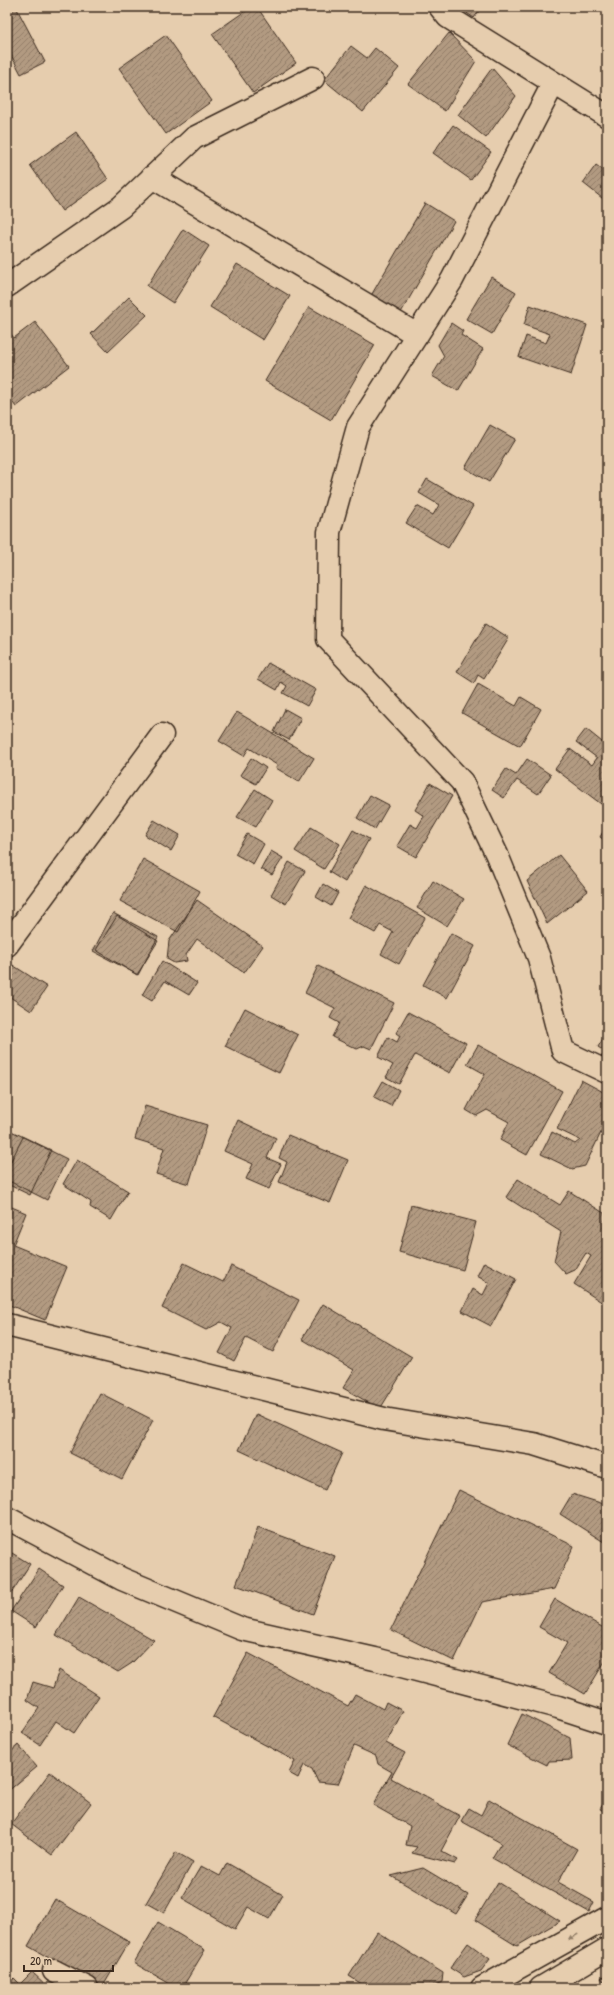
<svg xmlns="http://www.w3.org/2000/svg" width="614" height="1995" font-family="'Patrick Hand',sans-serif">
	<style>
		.building { fill: url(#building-hatch); stroke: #3b2a1e }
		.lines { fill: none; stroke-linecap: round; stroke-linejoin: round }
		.minor-casing { stroke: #3b2a1e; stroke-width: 25 }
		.minor { stroke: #e6cdae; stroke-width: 22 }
		.oneway { fill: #907c66 }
	</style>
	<defs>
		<pattern id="building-hatch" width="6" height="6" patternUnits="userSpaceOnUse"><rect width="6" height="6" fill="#b29a81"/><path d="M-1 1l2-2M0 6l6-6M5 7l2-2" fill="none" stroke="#927e69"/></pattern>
	</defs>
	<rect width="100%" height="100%" fill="#e6cdae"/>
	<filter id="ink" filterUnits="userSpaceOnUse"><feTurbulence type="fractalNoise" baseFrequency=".025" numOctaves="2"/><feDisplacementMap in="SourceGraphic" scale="8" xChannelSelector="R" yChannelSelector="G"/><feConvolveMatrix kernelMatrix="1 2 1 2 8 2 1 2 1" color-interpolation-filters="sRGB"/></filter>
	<g filter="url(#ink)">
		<path class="building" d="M 7,7 L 16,7 L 45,62 L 21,74 L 7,47 Z
			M 251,7 L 257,7 L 296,63 L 253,93 L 212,34 Z
			M 458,7 L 482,7 L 474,18 Z
			M 449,33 L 476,61 L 445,111 L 408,84 Z
			M 166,35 L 212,101 L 166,134 L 119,68 Z
			M 351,46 L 367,58 L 375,48 L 399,68 L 363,112 L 324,80 Z
			M 492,68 L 516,96 L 486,138 L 458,115 Z
			M 453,125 L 491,152 L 471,180 L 433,153 Z
			M 76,132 L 108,179 L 62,211 L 30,165 Z
			M 607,164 L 607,202 L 583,183 L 596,165 L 603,170 Z
			M 425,203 L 454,221 L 399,316 L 369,299 Z
			M 183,229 L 209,246 L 173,303 L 147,286 Z
			M 237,264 L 290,296 L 263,340 L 210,307 Z
			M 491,277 L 516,292 L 492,334 L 466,319 Z
			M 129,297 L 147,315 L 108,352 L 91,334 Z
			M 530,305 L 587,325 L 571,375 L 519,357 L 526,336 L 546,343 L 550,334 L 524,325 Z
			M 309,307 L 375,345 L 331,420 L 265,381 Z
			M 35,322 L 69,366 L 16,407 L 7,395 L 7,329 L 14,338 Z
			M 451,323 L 463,331 L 461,335 L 483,349 L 458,391 L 432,376 L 444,356 L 438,345 Z
			M 490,425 L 515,439 L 489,482 L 465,468 Z
			M 427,479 L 473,506 L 448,548 L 406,523 L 417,506 L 433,515 L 439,505 L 419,493 Z
			M 486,623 L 509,638 L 484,679 L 478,675 L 474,683 L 457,672 Z
			M 268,663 L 316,690 L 307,706 L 283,693 L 287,686 L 281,682 L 277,690 L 258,679 Z
			M 478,684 L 516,706 L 521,697 L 541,709 L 520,746 L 462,713 Z
			M 285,709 L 301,718 L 289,740 L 274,732 Z
			M 237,712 L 314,758 L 299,782 L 276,768 L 277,765 L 249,748 L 244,756 L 219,741 Z
			M 586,729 L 607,746 L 607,805 L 605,807 L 555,769 L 570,749 L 592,765 L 597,758 L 576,742 Z
			M 251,758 L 266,768 L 256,784 L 240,775 Z
			M 527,759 L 551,775 L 538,794 L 517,780 L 504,798 L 492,790 L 506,769 L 516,775 Z
			M 430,783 L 452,796 L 416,857 L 397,846 L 410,824 L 417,828 L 424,816 L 415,810 Z
			M 255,789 L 272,800 L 256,827 L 237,817 Z
			M 370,795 L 389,805 L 375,829 L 357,818 Z
			M 154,820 L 180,835 L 171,851 L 145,835 Z
			M 607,825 L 607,842 L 600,837 Z
			M 311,827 L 340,844 L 324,869 L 295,851 Z
			M 353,830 L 369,839 L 345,882 L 329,872 Z
			M 247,834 L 264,844 L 253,864 L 235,854 Z
			M 271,851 L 283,858 L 272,875 L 261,869 Z
			M 559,855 L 588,891 L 547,924 L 527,881 Z
			M 143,859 L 200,891 L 178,932 L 120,901 Z
			M 289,862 L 305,871 L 286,904 L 271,895 Z
			M 433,881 L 464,899 L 447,926 L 417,908 Z
			M 323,884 L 338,893 L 331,906 L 316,897 Z
			M 366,885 L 425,918 L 399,964 L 381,954 L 393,932 L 380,925 L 375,933 L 348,918 Z
			M 197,900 L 263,946 L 244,973 L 197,939 L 186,955 L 187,961 L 174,963 L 167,959 L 169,941 Z
			M 113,913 L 158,937 L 138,975 L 93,951 Z
			M 117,916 L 158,941 L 137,975 L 96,950 Z
			M 451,933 L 475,946 L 447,998 L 423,985 Z
			M 162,961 L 197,983 L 189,995 L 165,981 L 152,1001 L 142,995 Z
			M 11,964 L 47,987 L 31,1011 L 7,995 L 7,969 Z
			M 318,966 L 394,1003 L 371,1049 L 364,1046 L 357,1049 L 332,1037 L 339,1023 L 330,1018 L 335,1008 L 305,993 Z
			M 245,1008 L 298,1035 L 279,1073 L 225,1046 Z
			M 408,1012 L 466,1043 L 450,1073 L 415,1055 L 399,1084 L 386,1077 L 393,1065 L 378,1057 L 388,1037 L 397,1042 L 400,1036 L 396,1033 Z
			M 607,1032 L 607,1053 L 598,1047 Z
			M 478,1045 L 562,1091 L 527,1155 L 500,1140 L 509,1122 L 487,1110 L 476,1116 L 466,1110 L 485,1074 L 467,1064 Z
			M 581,1080 L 607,1094 L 607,1120 L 585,1166 L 572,1169 L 541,1154 L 552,1132 L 575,1144 L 580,1140 L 557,1129 Z
			M 383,1081 L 399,1090 L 391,1106 L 374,1097 Z
			M 145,1106 L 207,1125 L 189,1184 L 156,1174 L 164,1148 L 135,1139 Z
			M 238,1120 L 276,1138 L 267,1158 L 281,1164 L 269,1189 L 246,1179 L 253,1164 L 224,1151 Z
			M 7,1129 L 51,1150 L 30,1195 L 7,1184 Z
			M 288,1135 L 348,1160 L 330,1203 L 279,1182 L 287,1162 L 279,1158 Z
			M 23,1137 L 67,1159 L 47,1200 L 7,1180 L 7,1169 Z
			M 77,1160 L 128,1191 L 111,1220 L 90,1207 L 91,1202 L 63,1184 Z
			M 518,1179 L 560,1205 L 569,1191 L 607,1215 L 607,1296 L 603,1303 L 574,1284 L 591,1256 L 586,1253 L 575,1270 L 566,1274 L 554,1261 L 561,1232 L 506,1197 Z
			M 7,1205 L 26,1213 L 13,1245 L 67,1267 L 45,1320 L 7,1304 Z
			M 411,1205 L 476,1222 L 463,1270 L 399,1252 Z
			M 484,1262 L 516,1279 L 491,1326 L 462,1311 L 473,1289 L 483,1295 L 489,1283 L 477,1276 Z
			M 184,1263 L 223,1282 L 231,1266 L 299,1300 L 273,1352 L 246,1338 L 234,1361 L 219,1353 L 232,1328 L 221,1322 L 206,1330 L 162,1308 Z
			M 323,1304 L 412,1357 L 380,1409 L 343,1388 L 354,1370 L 302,1339 Z
			M 100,1393 L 153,1420 L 122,1479 L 70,1453 Z
			M 256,1414 L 342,1453 L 325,1490 L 239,1450 Z
			M 459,1490 L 574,1546 L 554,1589 L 482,1602 L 454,1661 L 391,1630 Z
			M 572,1494 L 607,1505 L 607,1544 L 560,1514 Z
			M 258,1527 L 335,1556 L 313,1614 L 236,1585 Z
			M 7,1550 L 30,1564 L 7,1600 Z
			M 39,1569 L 63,1585 L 36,1627 L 11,1611 Z
			M 79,1597 L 154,1640 L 132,1663 L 118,1672 L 56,1635 Z
			M 555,1599 L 607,1630 L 607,1658 L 585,1694 L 549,1673 L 567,1643 L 539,1627 Z
			M 248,1653 L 348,1706 L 355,1694 L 383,1709 L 386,1702 L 403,1711 L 386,1743 L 405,1753 L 391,1778 L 460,1816 L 441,1851 L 458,1860 L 455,1864 L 412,1853 L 417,1847 L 406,1845 L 410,1826 L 373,1805 L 392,1772 L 378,1764 L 376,1756 L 354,1746 L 338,1784 L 318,1782 L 312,1769 L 304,1765 L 298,1778 L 289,1773 L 295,1761 L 213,1717 Z
			M 59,1670 L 99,1696 L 74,1733 L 56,1721 L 40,1745 L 22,1733 L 39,1708 L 27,1700 L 33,1682 L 53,1688 Z
			M 522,1714 L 570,1738 L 572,1760 L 549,1761 L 547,1765 L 507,1745 Z
			M 18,1745 L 37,1767 L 7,1792 L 7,1755 Z
			M 50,1772 L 91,1803 L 52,1855 L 11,1824 Z
			M 607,1798 L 607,1813 L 600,1809 Z
			M 489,1799 L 577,1849 L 558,1882 L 594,1902 L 589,1912 L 492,1858 L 501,1843 L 461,1821 L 469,1808 L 481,1815 Z
			M 176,1852 L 193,1862 L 164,1913 L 146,1903 Z
			M 227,1863 L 283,1895 L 269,1919 L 248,1907 L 235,1929 L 182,1898 L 201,1866 L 220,1876 Z
			M 423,1868 L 468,1895 L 456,1914 L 391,1876 Z
			M 498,1882 L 560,1921 L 517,1946 L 475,1920 Z
			M 55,1899 L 129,1942 L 102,1988 L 28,1946 Z
			M 158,1922 L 205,1950 L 182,1988 L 177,1988 L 134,1963 Z
			M 377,1932 L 443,1973 L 442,1982 L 430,1988 L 368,1988 L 349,1976 Z
			M 468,1943 L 490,1959 L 481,1971 L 464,1977 L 450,1968 Z
			M 32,1972 L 49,1988 L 7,1988 L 7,1985 L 14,1978 L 20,1984 Z
			M 607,1972 L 607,1986 L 601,1978 Z
			M 582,1982 L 587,1988 L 576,1988 Z"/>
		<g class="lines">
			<g class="minor-casing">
				<path id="minor" d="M 440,7 L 448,17 L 607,116
					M 553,84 L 452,280 L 358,427 L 329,532 L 328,639 L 462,782 L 497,855 L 539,958 L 563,1051 L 607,1072
					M 152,177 L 417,335
					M 7,286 L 121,207 L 194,138 L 313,78
					M 7,945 L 162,735
					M 7,1325 L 384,1419 L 534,1444 L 607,1467
					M 7,1518 L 122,1579 L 242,1629 L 375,1659 L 558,1707 L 607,1723
					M 54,1971 L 87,1988
					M 482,1988 L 607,1918
					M 541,1988 L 607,1949"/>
			</g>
			<use href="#minor" class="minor"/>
		</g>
		<defs><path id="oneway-solid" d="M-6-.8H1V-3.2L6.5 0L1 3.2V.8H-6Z"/></defs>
		<use class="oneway" href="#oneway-solid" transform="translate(573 1937) rotate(151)"/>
	</g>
	<rect width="614" height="1995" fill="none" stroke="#e6cdae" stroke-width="24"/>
	<rect x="12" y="12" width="590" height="1971" fill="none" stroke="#3b2a1e" stroke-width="1.5" filter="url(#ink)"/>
	<path d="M24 1965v6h89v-6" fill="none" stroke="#3b2a1e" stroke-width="2"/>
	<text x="30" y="1965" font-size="12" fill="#3b2a1e" stroke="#e6cdae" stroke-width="3" paint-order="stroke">20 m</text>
</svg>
